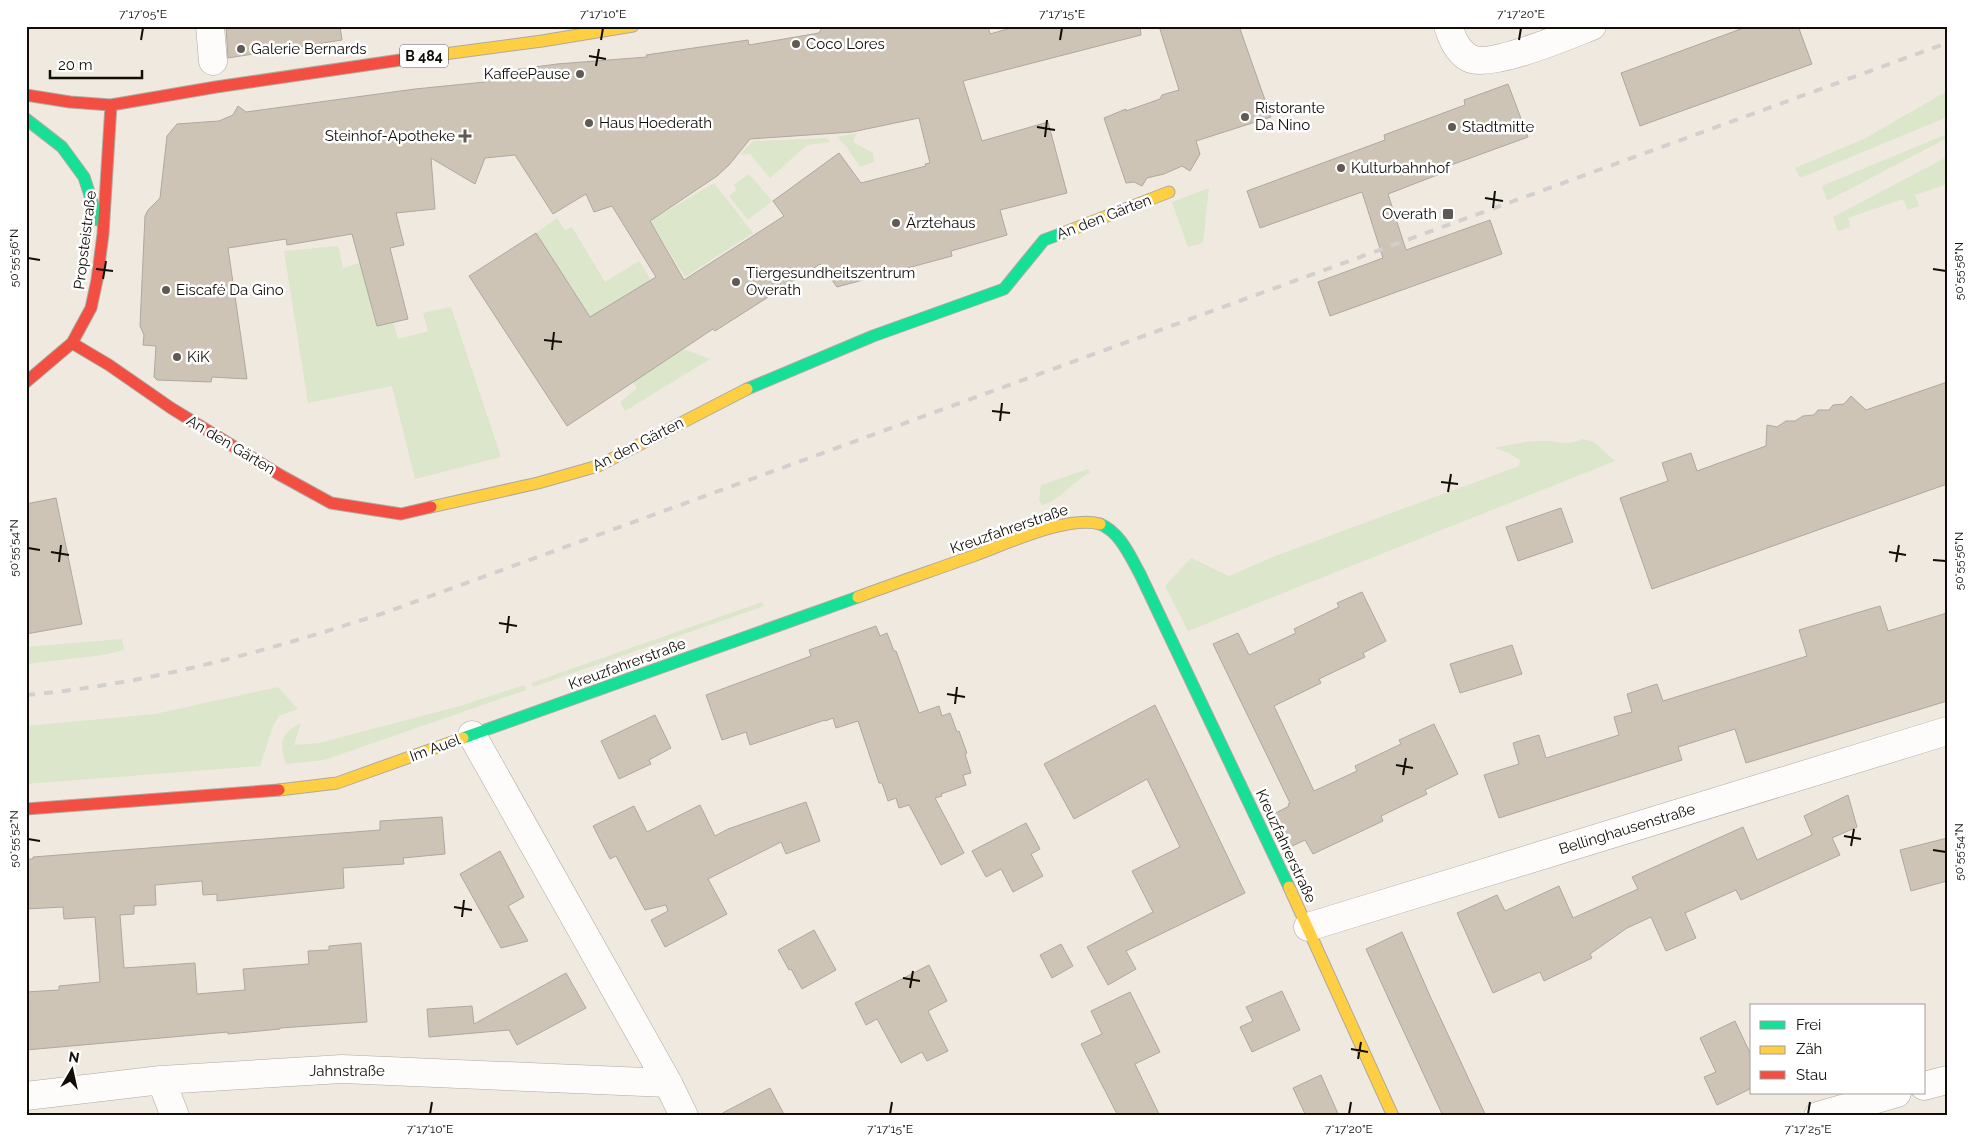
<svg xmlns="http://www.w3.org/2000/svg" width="1973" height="1142" font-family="Raleway,sans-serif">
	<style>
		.green { fill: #dbe6cb }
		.building { fill: #cdc4b6; stroke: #ada8a0; fill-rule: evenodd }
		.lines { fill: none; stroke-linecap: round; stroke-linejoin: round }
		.street-casing { stroke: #aea9a1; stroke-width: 29 }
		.fast-casing { stroke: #aea9a1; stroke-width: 13 }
		.slow-casing { stroke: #aea9a1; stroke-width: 13 }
		.jam-casing { stroke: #aea9a1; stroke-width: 13 }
		.street { stroke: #fdfcfa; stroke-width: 28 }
		.fast { stroke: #16e098; stroke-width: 11 }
		.slow { stroke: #ffcf43; stroke-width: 11 }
		.jam { stroke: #f24e42; stroke-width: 11 }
		.rail { stroke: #d2d0ce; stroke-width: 4; stroke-dasharray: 9 9; stroke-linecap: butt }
		.ticks { fill: none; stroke: #110d07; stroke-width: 2 }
		.poi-dot { fill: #5f5a53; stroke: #fff; stroke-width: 2 }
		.labels { text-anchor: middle; stroke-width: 5; stroke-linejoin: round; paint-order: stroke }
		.shield { fill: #fff; stroke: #585651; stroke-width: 1 }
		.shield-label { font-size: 14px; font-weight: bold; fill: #110d07 }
		.poi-label { font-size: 15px; fill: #110d07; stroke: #fff; text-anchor: start }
		.street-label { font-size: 15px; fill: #110d07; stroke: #fff }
		.neatline { fill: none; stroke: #110d07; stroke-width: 2 }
		.ticks-label { font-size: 12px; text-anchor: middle; fill: #110d07 }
	</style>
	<rect width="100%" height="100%" fill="#f0e9df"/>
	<path class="green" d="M 1947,91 L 1947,117 L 1800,178 L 1795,168 L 1864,139 Z
		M 857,133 L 853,142 L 873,153 L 874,162 L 860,167 L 846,146 L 837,137 Z
		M 1947,134 L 1947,138 L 1827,201 L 1822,186 Z
		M 827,138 L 830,142 L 807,145 L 770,178 L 750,154 L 739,155 L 753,141 Z
		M 1947,157 L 1947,184 L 1915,195 L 1919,206 L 1908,210 L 1903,199 L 1848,218 L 1850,227 L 1838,231 L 1833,217 Z
		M 749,174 L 772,201 L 748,220 L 729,196 L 737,190 L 734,185 Z
		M 714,183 L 753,233 L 685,277 L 650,221 Z
		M 1209,188 L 1203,243 L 1188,247 L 1172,202 Z
		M 557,218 L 565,230 L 572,227 L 605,282 L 639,261 L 651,280 L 618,300 L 644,343 L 654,368 L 683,349 L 710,359 L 625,411 L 620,402 L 637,388 L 536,233 Z
		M 338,246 L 343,268 L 360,263 L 377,325 L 393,322 L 398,339 L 428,331 L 423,313 L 451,307 L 501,457 L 415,479 L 392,386 L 308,403 L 284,251 Z
		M 1583,439 L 1594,442 L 1615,461 L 1188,631 L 1165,586 L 1191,558 L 1229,576 L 1275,556 L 1519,466 L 1520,460 L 1509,453 L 1495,448 C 1512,444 1530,440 1547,441 C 1564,442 1565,446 1583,439 Z
		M 1088,469 L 1090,473 C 1072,481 1061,500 1042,505 L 1039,500 L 1041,485 Z
		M 762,602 L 764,606 L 533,687 L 531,683 Z
		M 122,639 L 124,650 L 103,655 L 26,664 L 26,647 Z
		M 524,685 L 526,690 L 324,760 L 286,764 C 279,743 280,733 301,723 L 294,745 L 319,743 L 460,706 Z
		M 278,687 L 298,709 L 279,716 L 273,726 L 260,766 L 26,784 L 26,726 L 155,714 Z"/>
	<path class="building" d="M 226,26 L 340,26 L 342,40 L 228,58 Z
		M 823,26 L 988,26 L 990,34 L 1018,26 L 1140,26 L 1141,35 L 963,81 L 982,141 L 1048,122 L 1067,193 L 1000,210 L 1007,235 L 951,251 L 952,256 L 837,287 L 820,264 L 715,331 L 713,329 L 567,426 L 469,276 L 536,233 L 590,317 L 656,277 L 612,206 L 594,212 L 586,194 L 553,214 L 515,155 L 485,158 L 475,184 L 431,158 L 435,209 L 396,213 L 404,245 L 390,248 L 408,319 L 377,326 L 352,234 L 287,245 L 286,239 L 228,248 L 247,379 L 212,377 L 211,382 L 157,380 L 154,377 L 156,346 L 143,345 L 144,335 L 140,326 L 145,216 L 148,210 L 160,198 L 167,136 L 177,124 L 219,121 L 233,115 L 238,106 L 246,112 L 415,89 L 485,82 L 483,74 L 557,64 L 647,57 L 646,55 L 748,40 L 749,45 L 819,33 ZM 919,118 L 930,163 L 925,164 L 926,166 L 861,183 L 839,153 L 773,201 L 784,216 L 684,280 L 650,221 L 717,176 L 729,165 L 750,139 L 852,132 Z
		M 1159,26 L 1239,26 L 1271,117 L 1196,141 L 1200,154 L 1190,171 L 1182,166 L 1164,174 L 1147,178 L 1142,186 L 1134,182 L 1126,183 L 1104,118 L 1126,109 L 1126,111 L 1160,99 L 1162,95 L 1179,90 Z
		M 1749,26 L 1798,26 L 1812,64 L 1640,126 L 1621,73 Z
		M 1508,84 L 1528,137 L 1443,168 L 1445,172 L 1388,194 L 1406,250 L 1490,220 L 1502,254 L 1330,316 L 1318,282 L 1383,258 L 1362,192 L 1260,228 L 1247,191 L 1385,140 L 1384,135 L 1465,105 L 1464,100 Z
		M 1947,382 L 1947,484 L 1652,589 L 1620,498 L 1668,481 L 1662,463 L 1691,453 L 1697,471 L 1766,446 L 1767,425 L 1777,427 L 1786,421 L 1795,421 L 1803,416 L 1814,415 L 1818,410 L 1829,410 L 1833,405 L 1844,404 L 1851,396 L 1866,410 Z
		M 56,498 L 82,624 L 26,634 L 26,504 Z
		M 1561,508 L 1573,542 L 1518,561 L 1506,527 Z
		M 1362,592 L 1386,641 L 1363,653 L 1365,657 L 1319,679 L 1321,683 L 1274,706 L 1314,791 L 1357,771 L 1355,766 L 1401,744 L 1399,740 L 1434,724 L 1458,774 L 1425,790 L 1427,794 L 1381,816 L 1383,821 L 1313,854 L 1305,840 L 1288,848 L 1272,815 L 1289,806 L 1288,804 L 1290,803 L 1213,644 L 1238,633 L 1249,655 L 1296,633 L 1294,629 L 1339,607 L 1337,603 Z
		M 1880,606 L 1888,631 L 1947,613 L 1947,701 L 1746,763 L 1735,729 L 1678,747 L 1682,760 L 1499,818 L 1484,775 L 1519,764 L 1513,743 L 1539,735 L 1546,758 L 1619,735 L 1614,717 L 1632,712 L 1627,694 L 1657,684 L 1663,701 L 1807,656 L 1799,630 Z
		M 876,626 L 880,636 L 887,633 L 894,651 L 896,651 L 919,713 L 939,706 L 942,716 L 950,713 L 957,732 L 959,731 L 967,753 L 965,754 L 971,773 L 963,775 L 966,785 L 941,794 L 942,796 L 935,798 L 964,853 L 941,865 L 909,805 L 899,808 L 896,798 L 888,801 L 882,783 L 879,783 L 858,721 L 836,728 L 833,718 L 825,721 L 825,720 L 750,745 L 746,732 L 722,740 L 706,695 L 811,656 L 809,650 Z
		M 1512,645 L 1522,674 L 1460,693 L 1450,664 Z
		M 1155,705 L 1245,893 L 1126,951 L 1136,969 L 1108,985 L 1087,947 L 1153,912 L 1132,871 L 1180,847 L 1147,779 L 1074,819 L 1044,764 Z
		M 655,715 L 671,748 L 649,760 L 651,764 L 619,779 L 601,741 Z
		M 1848,795 L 1857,827 L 1832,838 L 1840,855 L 1741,900 L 1736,890 L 1685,913 L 1696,938 L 1666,951 L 1651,917 L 1627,928 L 1590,954 L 1592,958 L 1544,981 L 1540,972 L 1493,993 L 1457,913 L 1497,895 L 1505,911 L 1559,886 L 1573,918 L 1638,889 L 1632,877 L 1743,827 L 1757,860 L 1812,835 L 1804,816 Z
		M 806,802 L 820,841 L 786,854 L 781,842 L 708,879 L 727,914 L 665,947 L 651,920 L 668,911 L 666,905 L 645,910 L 616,856 L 610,859 L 593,826 L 634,806 L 647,832 L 700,805 L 715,836 L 728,829 Z
		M 442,817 L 445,854 L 403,858 L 404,864 L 343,868 L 344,888 L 217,901 L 217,894 L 203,895 L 202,881 L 155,885 L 156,905 L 134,906 L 134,914 L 120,915 L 124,968 L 195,963 L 197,994 L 245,990 L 243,969 L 309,964 L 308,951 L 329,950 L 329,946 L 361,943 L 367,1022 L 280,1028 L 280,1029 L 228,1034 L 228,1032 L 26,1050 L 26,992 L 59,990 L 59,986 L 100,982 L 95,917 L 64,919 L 63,907 L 26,909 L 26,859 L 33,859 L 33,857 L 380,830 L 380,821 Z
		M 1026,823 L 1040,849 L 1031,854 L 1043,876 L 1013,892 L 1001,869 L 986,877 L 972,851 Z
		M 1947,838 L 1947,881 L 1911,891 L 1900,850 Z
		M 500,851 L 524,897 L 508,906 L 528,941 L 501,948 L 460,874 Z
		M 814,930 L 836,970 L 802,989 L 791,969 L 789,970 L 778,950 Z
		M 1402,932 L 1430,996 L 1486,1116 L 1443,1116 L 1391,1004 L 1366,949 Z
		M 1061,944 L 1073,966 L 1052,978 L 1040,955 Z
		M 929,965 L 947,1001 L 928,1011 L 948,1051 L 927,1061 L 922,1052 L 901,1063 L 877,1019 L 866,1025 L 855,1003 Z
		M 566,973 L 586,1008 L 517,1045 L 509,1030 L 429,1037 L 427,1009 L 472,1006 L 474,1024 Z
		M 1282,991 L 1300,1030 L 1252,1052 L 1240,1027 L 1253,1021 L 1246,1007 Z
		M 1130,992 L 1160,1052 L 1135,1064 L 1160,1116 L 1118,1116 L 1081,1044 L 1102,1034 L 1091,1011 Z
		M 1735,1021 L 1752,1057 L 1752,1088 L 1717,1105 L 1704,1077 L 1716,1072 L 1700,1038 Z
		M 1321,1075 L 1339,1116 L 1306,1116 L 1293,1088 Z
		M 770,1088 L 785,1116 L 717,1116 Z"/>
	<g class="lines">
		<g class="street-casing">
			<path id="street" d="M 210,26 L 213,61
				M 1448,26 C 1452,38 1457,51 1469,58 C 1489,69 1569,35 1592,26
				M 472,735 L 668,1083 L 684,1116
				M 1308,927 L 1947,731
				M 161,1080 L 175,1116
				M 1924,1086 L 1947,1080
				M 26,1096 L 161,1080 L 342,1069 L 668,1083
				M 1818,1116 L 1897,1093"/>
		</g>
		<g class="fast-casing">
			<path id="fast" d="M 26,119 L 62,147 L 84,177 L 98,220
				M 747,389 L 873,336 L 1004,289 L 1044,240 L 1063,233
				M 1100,524 C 1120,532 1130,556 1140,574 L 1289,887
				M 463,738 L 858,597"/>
		</g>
		<g class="slow-casing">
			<path id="slow" d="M 414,58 L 542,41 L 633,26
				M 1063,233 L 1169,192
				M 431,507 L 538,483 L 598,466 L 747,389
				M 858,597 C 896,583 934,570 973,556 C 1006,544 1067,515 1100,524
				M 279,790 L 337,783 L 463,738
				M 1289,887 L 1393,1116"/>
		</g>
		<g class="jam-casing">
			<path id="jam" d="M 26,95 L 70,102 L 111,105 L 216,87 L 414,58
				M 72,343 L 109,365 L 171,408 L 280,475 L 331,503 L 401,514 L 431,507
				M 26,382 L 72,343 L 91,308 L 97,280 L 103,234 L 111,105
				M 26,809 L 279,790"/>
		</g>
		<use href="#street" class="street"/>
		<use href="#fast" class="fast"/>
		<use href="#slow" class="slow"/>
		<use href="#jam" class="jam"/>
		<path class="rail" d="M 26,695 C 150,684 267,651 384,613 L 1947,43"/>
	</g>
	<path class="ticks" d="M 141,40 L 143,28M 601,40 L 603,28M 1060,40 L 1062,28M 1519,40 L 1521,28M 589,56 L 606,59M 596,66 L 599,49M 1037,127 L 1055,130M 1045,137 L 1047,120M 1485,198 L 1503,201M 1493,208 L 1495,191M 28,258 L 40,260M 96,269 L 113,271M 1933,269 L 1946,271M 103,279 L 106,261M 544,340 L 562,342M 552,350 L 554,332M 992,411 L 1010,413M 1000,421 L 1002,403M 1441,482 L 1458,484M 1448,492 L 1451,474M 28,548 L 40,550M 51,552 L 69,555M 1889,552 L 1906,555M 1933,560 L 1946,561M 59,562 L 61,545M 1896,562 L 1899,545M 499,623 L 517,626M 507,633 L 509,616M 947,694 L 965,697M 955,704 L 957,687M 1396,765 L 1413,768M 1403,775 L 1406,758M 1844,836 L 1861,839M 28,839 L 40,841M 1851,846 L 1854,829M 1933,850 L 1946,852M 454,907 L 472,910M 462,917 L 464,900M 903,978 L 920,981M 910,988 L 913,971M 1351,1049 L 1368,1052M 1358,1059 L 1361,1042M 430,1114 L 432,1102M 890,1114 L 892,1102M 1349,1114 L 1351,1102M 1808,1114 L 1810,1102"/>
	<g class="poi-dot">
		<circle cx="796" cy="44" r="5"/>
		<circle cx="241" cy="49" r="5"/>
		<circle cx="580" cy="74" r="5"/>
		<circle cx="1245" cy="117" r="5"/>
		<circle cx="589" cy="123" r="5"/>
		<circle cx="1452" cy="127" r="5"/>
		<path d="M462.5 128.5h5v5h5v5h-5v5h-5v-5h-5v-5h5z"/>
		<circle cx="1341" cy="168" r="5"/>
		<rect x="1442" y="208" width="12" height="12" rx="2.5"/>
		<circle cx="896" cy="223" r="5"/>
		<circle cx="736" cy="282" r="5"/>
		<circle cx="166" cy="290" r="5"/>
		<circle cx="177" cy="357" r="5"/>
	</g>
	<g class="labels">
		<rect class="shield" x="400" y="44.5" width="48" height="23" rx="4"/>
		<g class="shield-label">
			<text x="424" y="61">B 484</text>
		</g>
		<g class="poi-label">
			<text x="806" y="49">Coco Lores</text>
			<text x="251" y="54">Galerie Bernards</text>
			<text x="570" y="79" text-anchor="end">KaffeePause</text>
			<text x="1255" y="113">Ristorante<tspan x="1255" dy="17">Da Nino</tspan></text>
			<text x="599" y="128">Haus Hoederath</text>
			<text x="1462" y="132">Stadtmitte</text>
			<text x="455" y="141" text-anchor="end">Steinhof-Apotheke</text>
			<text x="1351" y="173">Kulturbahnhof</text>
			<text x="1437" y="219" text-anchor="end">Overath</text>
			<text x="906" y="228">Ärztehaus</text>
			<text x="746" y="278">Tiergesundheitszentrum<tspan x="746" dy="17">Overath</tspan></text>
			<text x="176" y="295">Eiscafé Da Gino</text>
			<text x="187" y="362">KiK</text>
		</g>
		<g class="street-label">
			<text transform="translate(1104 217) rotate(-21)" y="5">An den Gärten</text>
			<text transform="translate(85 240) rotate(-83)" y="5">Propsteistraße</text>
			<text transform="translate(638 444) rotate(-27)" y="5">An den Gärten</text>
			<text transform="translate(231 445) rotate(31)" y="5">An den Gärten</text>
			<text transform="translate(1009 529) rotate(-19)" y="5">Kreuzfahrerstraße</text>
			<text transform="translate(627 664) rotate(-20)" y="5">Kreuzfahrerstraße</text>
			<text transform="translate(435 748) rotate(-20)" y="5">Im Auel</text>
			<text transform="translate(1627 829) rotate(-17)" y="5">Bellinghausenstraße</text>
			<text transform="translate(1286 846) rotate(65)" y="5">Kreuzfahrerstraße</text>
			<text x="347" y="1076">Jahnstraße</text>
		</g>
	</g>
	<rect width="1973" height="1142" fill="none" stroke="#ffffff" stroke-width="55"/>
	<rect x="1750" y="1004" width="175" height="90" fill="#ffffff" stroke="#a09e9c"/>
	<rect x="1760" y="1021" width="25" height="8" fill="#16e098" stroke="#a09e9c"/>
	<text x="1796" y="1030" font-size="15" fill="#110d07">Frei</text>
	<rect x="1760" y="1046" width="25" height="8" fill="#ffcf43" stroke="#a09e9c"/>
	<text x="1796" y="1054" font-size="15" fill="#110d07">Zäh</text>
	<rect x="1760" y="1071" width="25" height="8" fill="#f24e42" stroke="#a09e9c"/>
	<text x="1796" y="1080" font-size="15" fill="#110d07">Stau</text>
	<g transform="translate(72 1070) rotate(9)" stroke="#ffffff" stroke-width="4" paint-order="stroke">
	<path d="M0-4L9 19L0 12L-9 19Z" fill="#110d07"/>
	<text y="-8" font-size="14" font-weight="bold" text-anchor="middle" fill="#110d07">N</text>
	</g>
	<path d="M50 70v8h92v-8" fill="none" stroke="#110d07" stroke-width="2.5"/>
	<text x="58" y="70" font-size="15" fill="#110d07" stroke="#ffffff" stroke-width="4" paint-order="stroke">20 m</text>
	<rect x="28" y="28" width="1918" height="1086" class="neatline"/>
	<g class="ticks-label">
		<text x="143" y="18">7°17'05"E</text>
		<text x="603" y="18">7°17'10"E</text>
		<text x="1062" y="18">7°17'15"E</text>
		<text x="1521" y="18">7°17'20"E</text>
		<text transform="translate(14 258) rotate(-90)" y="4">50°55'56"N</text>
		<text transform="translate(1959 271) rotate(-90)" y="4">50°55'58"N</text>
		<text transform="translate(14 548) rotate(-90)" y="4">50°55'54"N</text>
		<text transform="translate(1959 561) rotate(-90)" y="4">50°55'56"N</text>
		<text transform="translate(14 839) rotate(-90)" y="4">50°55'52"N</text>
		<text transform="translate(1959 852) rotate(-90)" y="4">50°55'54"N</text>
		<text x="430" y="1133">7°17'10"E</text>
		<text x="890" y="1133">7°17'15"E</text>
		<text x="1349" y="1133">7°17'20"E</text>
		<text x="1808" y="1133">7°17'25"E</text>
	</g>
</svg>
